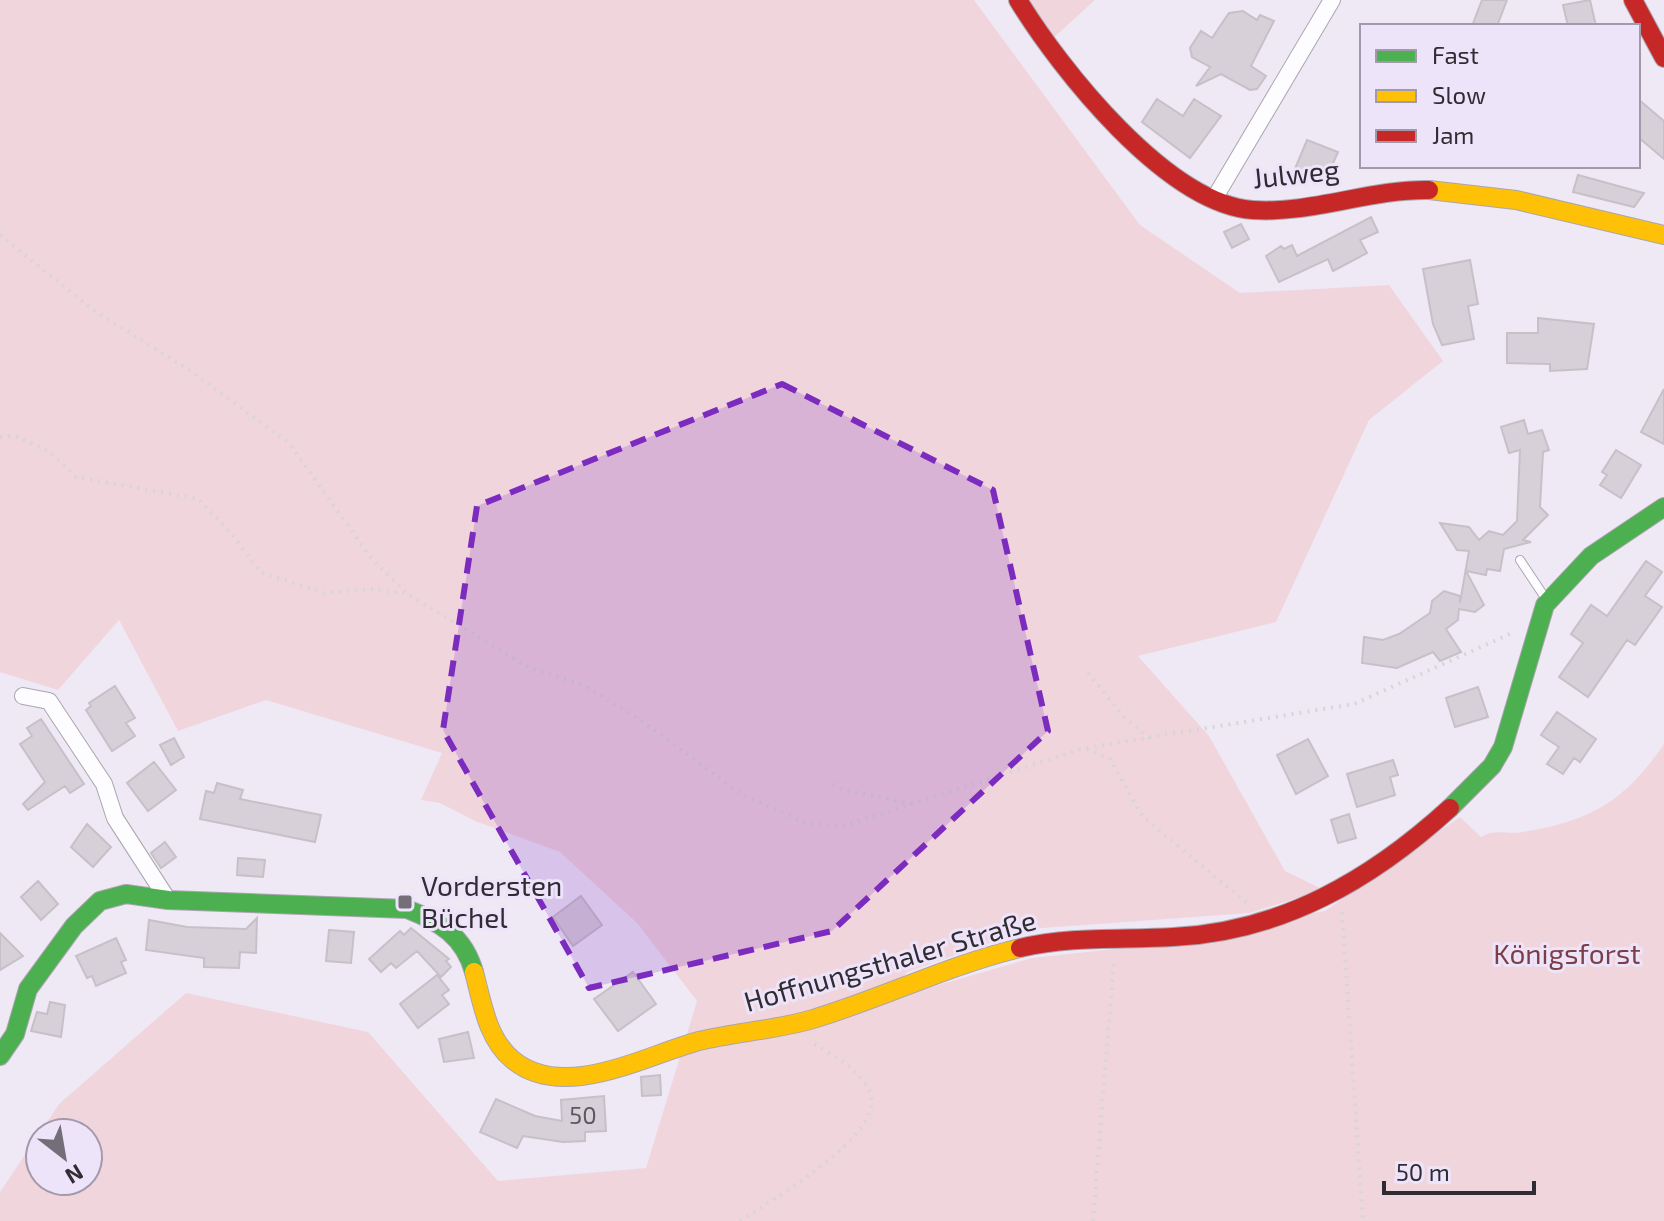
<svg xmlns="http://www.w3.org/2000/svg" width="1664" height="1221" font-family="'Exo 2',sans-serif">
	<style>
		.green { fill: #f1d5dd; fill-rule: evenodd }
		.building { fill: #d7d0d8; stroke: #c7c0c8; stroke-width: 2 }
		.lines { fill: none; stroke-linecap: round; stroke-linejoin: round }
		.lane-casing { stroke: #aaa5af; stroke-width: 10 }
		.street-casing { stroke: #aaa5af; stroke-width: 18 }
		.fast-casing { stroke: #aaa5af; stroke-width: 20 }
		.slow-casing { stroke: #aaa5af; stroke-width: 20 }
		.jam-casing { stroke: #aaa5af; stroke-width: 20 }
		.path { stroke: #d7d5d9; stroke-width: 4; stroke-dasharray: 2 6; stroke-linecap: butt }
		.lane { stroke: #fdfcfe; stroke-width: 8 }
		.street { stroke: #fdfcfe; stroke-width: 16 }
		.fast { stroke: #4caf50; stroke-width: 18 }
		.slow { stroke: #ffc107; stroke-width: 18 }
		.jam { stroke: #c62828; stroke-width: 18 }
		.marked { fill: #7b2cbf; fill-opacity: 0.2; stroke: #7b2cbf; stroke-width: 6; stroke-dasharray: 16 10; stroke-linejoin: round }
		.poi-dot { fill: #736e78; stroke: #eee4fa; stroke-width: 3 }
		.labels { text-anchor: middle; stroke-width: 6; stroke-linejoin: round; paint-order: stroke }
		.number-label { font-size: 24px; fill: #5c5860 }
		.street-label { font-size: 28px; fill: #302c34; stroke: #eee4fa }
		.poi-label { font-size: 28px; fill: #302c34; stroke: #eee4fa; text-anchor: start }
		.park-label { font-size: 28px; fill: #7c3f48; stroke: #eee4fa }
	</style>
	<rect width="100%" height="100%" fill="#efe9f5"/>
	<path class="green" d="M 0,0 L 974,0 L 1140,225 L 1240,293 L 1389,285 L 1443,361 L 1369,420 L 1276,622 L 1138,656 L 1209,736 L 1285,871 L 1324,890 L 1249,913 L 1029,929 L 907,972 L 883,1001 L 1032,958 L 1123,948 L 1325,911 L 1460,817 L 1481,837 C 1495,828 1507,835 1523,832 C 1591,821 1625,801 1664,744 L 1664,1221 L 0,1221 L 0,1192 L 59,1104 L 186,993 L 368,1032 L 498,1181 L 646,1168 L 697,1001 L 637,923 L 560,852 L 475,821 L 440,803 L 421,800 L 442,753 L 266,700 L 178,731 L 119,620 L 58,690 L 0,672 ZM 40,1133 L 88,1133 L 88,1181 L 40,1181 Z
		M 1029,0 L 1095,0 L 1051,40 Z"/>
	<path class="building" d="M 1482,0 L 1507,0 L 1497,26 L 1472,26 Z
		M 1590,0 L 1596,26 L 1568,26 L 1563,5 Z
		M 1243,11 L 1257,20 L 1260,15 L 1274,21 L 1251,66 L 1266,76 L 1257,89 L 1250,90 L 1221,74 L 1196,86 L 1210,67 L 1192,57 L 1190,48 L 1201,31 L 1212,38 L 1229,13 Z
		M 1157,99 L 1183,116 L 1194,99 L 1221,116 L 1190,158 L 1142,122 Z
		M 1638,99 L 1664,121 L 1664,159 L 1638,137 Z
		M 1307,140 L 1338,152 L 1328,175 L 1313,169 L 1310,178 L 1294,171 Z
		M 1578,175 L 1644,193 L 1634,207 L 1573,192 Z
		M 1371,217 L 1378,232 L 1360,240 L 1367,253 L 1333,271 L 1328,259 L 1279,282 L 1266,256 L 1281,246 L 1284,249 L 1292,245 L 1297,256 Z
		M 1241,224 L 1249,239 L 1232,248 L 1224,232 Z
		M 1470,260 L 1478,304 L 1468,306 L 1474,339 L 1442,345 L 1433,324 L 1423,269 Z
		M 1538,318 L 1594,324 L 1587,369 L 1550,371 L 1550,364 L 1507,363 L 1507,333 L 1538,333 Z
		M 1664,389 L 1664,444 L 1641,432 Z
		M 1524,420 L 1528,434 L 1542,430 L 1549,450 L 1543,452 L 1540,507 L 1548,515 L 1523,540 L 1531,542 L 1504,549 L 1500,571 L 1487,569 L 1486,575 L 1466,571 L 1484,605 L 1475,612 L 1459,609 L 1458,620 L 1446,629 L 1461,652 L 1440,661 L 1433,652 L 1397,668 L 1362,663 L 1364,637 L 1383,640 L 1399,634 L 1430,613 L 1432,601 L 1444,591 L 1460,596 L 1460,603 L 1469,551 L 1457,550 L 1440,523 L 1469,527 L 1479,540 L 1489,531 L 1503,535 L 1517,521 L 1520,450 L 1509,453 L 1501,427 Z
		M 1616,450 L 1641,465 L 1621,498 L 1600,485 L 1607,475 L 1602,472 Z
		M 1646,561 L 1662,572 L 1645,596 L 1662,607 L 1635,645 L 1627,640 L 1588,697 L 1559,677 L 1583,643 L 1571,634 L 1591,605 L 1607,616 Z
		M 115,686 L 135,718 L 126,723 L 135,736 L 112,751 L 86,710 L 91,706 L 89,703 Z
		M 1478,687 L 1488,717 L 1455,727 L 1446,698 Z
		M 1557,712 L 1596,739 L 1580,762 L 1574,758 L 1563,774 L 1547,764 L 1559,747 L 1541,735 Z
		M 41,719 L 84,784 L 70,793 L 65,786 L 28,810 L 23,804 L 45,782 L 20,744 L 32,736 L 27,728 Z
		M 174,738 L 184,757 L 171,765 L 160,745 Z
		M 1308,739 L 1328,776 L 1296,794 L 1277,755 Z
		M 1393,760 L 1398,775 L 1390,777 L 1395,795 L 1357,807 L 1347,774 Z
		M 154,762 L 176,790 L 148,811 L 127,783 Z
		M 217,783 L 243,790 L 240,799 L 321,815 L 315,842 L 200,819 L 206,791 L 214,793 Z
		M 1349,814 L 1356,838 L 1338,843 L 1331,820 Z
		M 87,824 L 111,847 L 93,867 L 71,847 Z
		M 165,842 L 176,857 L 161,868 L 151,853 Z
		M 238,858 L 265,860 L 263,877 L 237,875 Z
		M 38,881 L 58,904 L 41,920 L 21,897 Z
		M 581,896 L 602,925 L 573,946 L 553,917 Z
		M 257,918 L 256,953 L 240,952 L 239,968 L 204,967 L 204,958 L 146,950 L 149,920 L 187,927 L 246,929 Z
		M 411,928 L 449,959 L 446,961 L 451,967 L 441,977 L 417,951 L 396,968 L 391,963 L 381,972 L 369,959 L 400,931 L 404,935 Z
		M 329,930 L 354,932 L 351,963 L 326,961 Z
		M 0,933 L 23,956 L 0,970 Z
		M 116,938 L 126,960 L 121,962 L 126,973 L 96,986 L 92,976 L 87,978 L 76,956 Z
		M 633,972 L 656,1004 L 618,1031 L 594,999 Z
		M 437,975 L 449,990 L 442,995 L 449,1004 L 418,1028 L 400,1004 Z
		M 50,1002 L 65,1005 L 61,1037 L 31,1031 L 37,1012 L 47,1014 Z
		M 468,1032 L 474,1058 L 444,1062 L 439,1039 Z
		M 660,1075 L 661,1095 L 642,1096 L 641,1077 Z
		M 604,1096 L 606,1131 L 585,1132 L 585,1141 L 563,1142 L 523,1136 L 517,1148 L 480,1132 L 496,1099 L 535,1116 L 562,1121 L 561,1100 Z"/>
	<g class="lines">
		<g class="lane-casing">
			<path id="lane" d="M 1520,560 L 1546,599"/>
		</g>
		<g class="street-casing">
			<path id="street" d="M 1214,199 L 1332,0
				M 23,696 L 49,701 L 104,784 L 115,818 L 168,900"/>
		</g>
		<g class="fast-casing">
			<path id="fast" d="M 1450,808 L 1492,766 L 1503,747 L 1545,605 L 1591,556 L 1664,507
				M 0,1056 L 15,1034 L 28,989 L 74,926 L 100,901 L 126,894 L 168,900 L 407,909 C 440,922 464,936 474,972"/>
		</g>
		<g class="slow-casing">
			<path id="slow" d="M 1429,190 L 1516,200 L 1664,235
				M 474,972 C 482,1002 487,1039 513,1060 C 564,1102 646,1055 699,1041 C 737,1032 776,1030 813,1019 C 883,998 949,965 1020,948"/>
		</g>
		<g class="jam-casing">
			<path id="jam" d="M 1018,0 C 1060,69 1167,204 1253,210 C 1312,214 1370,189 1429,190
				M 1633,0 L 1664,58
				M 1020,948 C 1071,936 1121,940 1173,937 C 1281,932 1371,880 1450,808"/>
		</g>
		<path class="path" d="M 0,235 L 95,311 L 189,370 L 289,443 L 371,558 L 407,594 L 530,668 L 585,686 L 642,721 L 744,796 L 809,824 L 844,826 L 1085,748 L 1354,704 L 1512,633
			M 0,437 L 15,436 L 50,452 L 76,477 L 199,499 L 236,539 L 260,572 L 324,593 L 370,589 L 404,593
			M 1088,673 L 1125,718 L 1150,738
			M 1087,749 L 1110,759 L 1143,817 L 1247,903
			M 833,784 L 843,790 L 914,804
			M 1342,912 L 1363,1221
			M 740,1221 C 771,1200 886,1135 870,1093 C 861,1069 830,1054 810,1041
			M 1093,1221 L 1114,959"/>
		<use href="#lane" class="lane"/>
		<use href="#street" class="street"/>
		<use href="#fast" class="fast"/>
		<use href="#slow" class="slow"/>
		<use href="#jam" class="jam"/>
	</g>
	<path class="marked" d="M 782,384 L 993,490 L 1048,731 L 832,931 L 589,988 L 443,730 L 477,506 Z"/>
	<rect class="poi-dot" x="397" y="894" width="16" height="16" rx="4"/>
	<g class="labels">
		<g class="number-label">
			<text x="583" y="1124">50</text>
		</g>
		<g class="street-label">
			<text transform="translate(1296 174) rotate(-6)" y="10">Julweg</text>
			<text transform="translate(890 961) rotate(-16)" y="10">Hoffnungsthaler Straße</text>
		</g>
		<g class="poi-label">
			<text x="421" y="896">Vordersten<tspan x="421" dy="32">Büchel</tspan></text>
		</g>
		<g class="park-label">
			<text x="1567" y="964">Königsforst</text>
		</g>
	</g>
	<rect x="1360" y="24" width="280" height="144" fill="#eee4fa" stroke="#a29aab" stroke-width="2"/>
	<rect x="1376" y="50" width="40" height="12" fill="#4caf50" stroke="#a29aab" stroke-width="2"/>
	<text x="1432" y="64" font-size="24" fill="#302c34">Fast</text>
	<rect x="1376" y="90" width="40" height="12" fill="#ffc107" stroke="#a29aab" stroke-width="2"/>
	<text x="1432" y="104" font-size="24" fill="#302c34">Slow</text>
	<rect x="1376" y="130" width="40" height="12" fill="#c62828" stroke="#a29aab" stroke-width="2"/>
	<text x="1432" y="144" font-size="24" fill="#302c34">Jam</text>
	<g transform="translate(64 1157) rotate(149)"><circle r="38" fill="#eee4fa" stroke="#a29aab" stroke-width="2"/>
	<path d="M0-6L14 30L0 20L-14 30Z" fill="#736e78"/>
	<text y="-12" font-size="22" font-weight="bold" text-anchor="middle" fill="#302c34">N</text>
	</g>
	<path d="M1384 1181v12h150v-12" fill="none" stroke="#302c34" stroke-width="4"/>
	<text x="1396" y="1181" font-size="24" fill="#302c34" stroke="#eee4fa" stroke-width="6" paint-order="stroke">50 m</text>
</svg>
